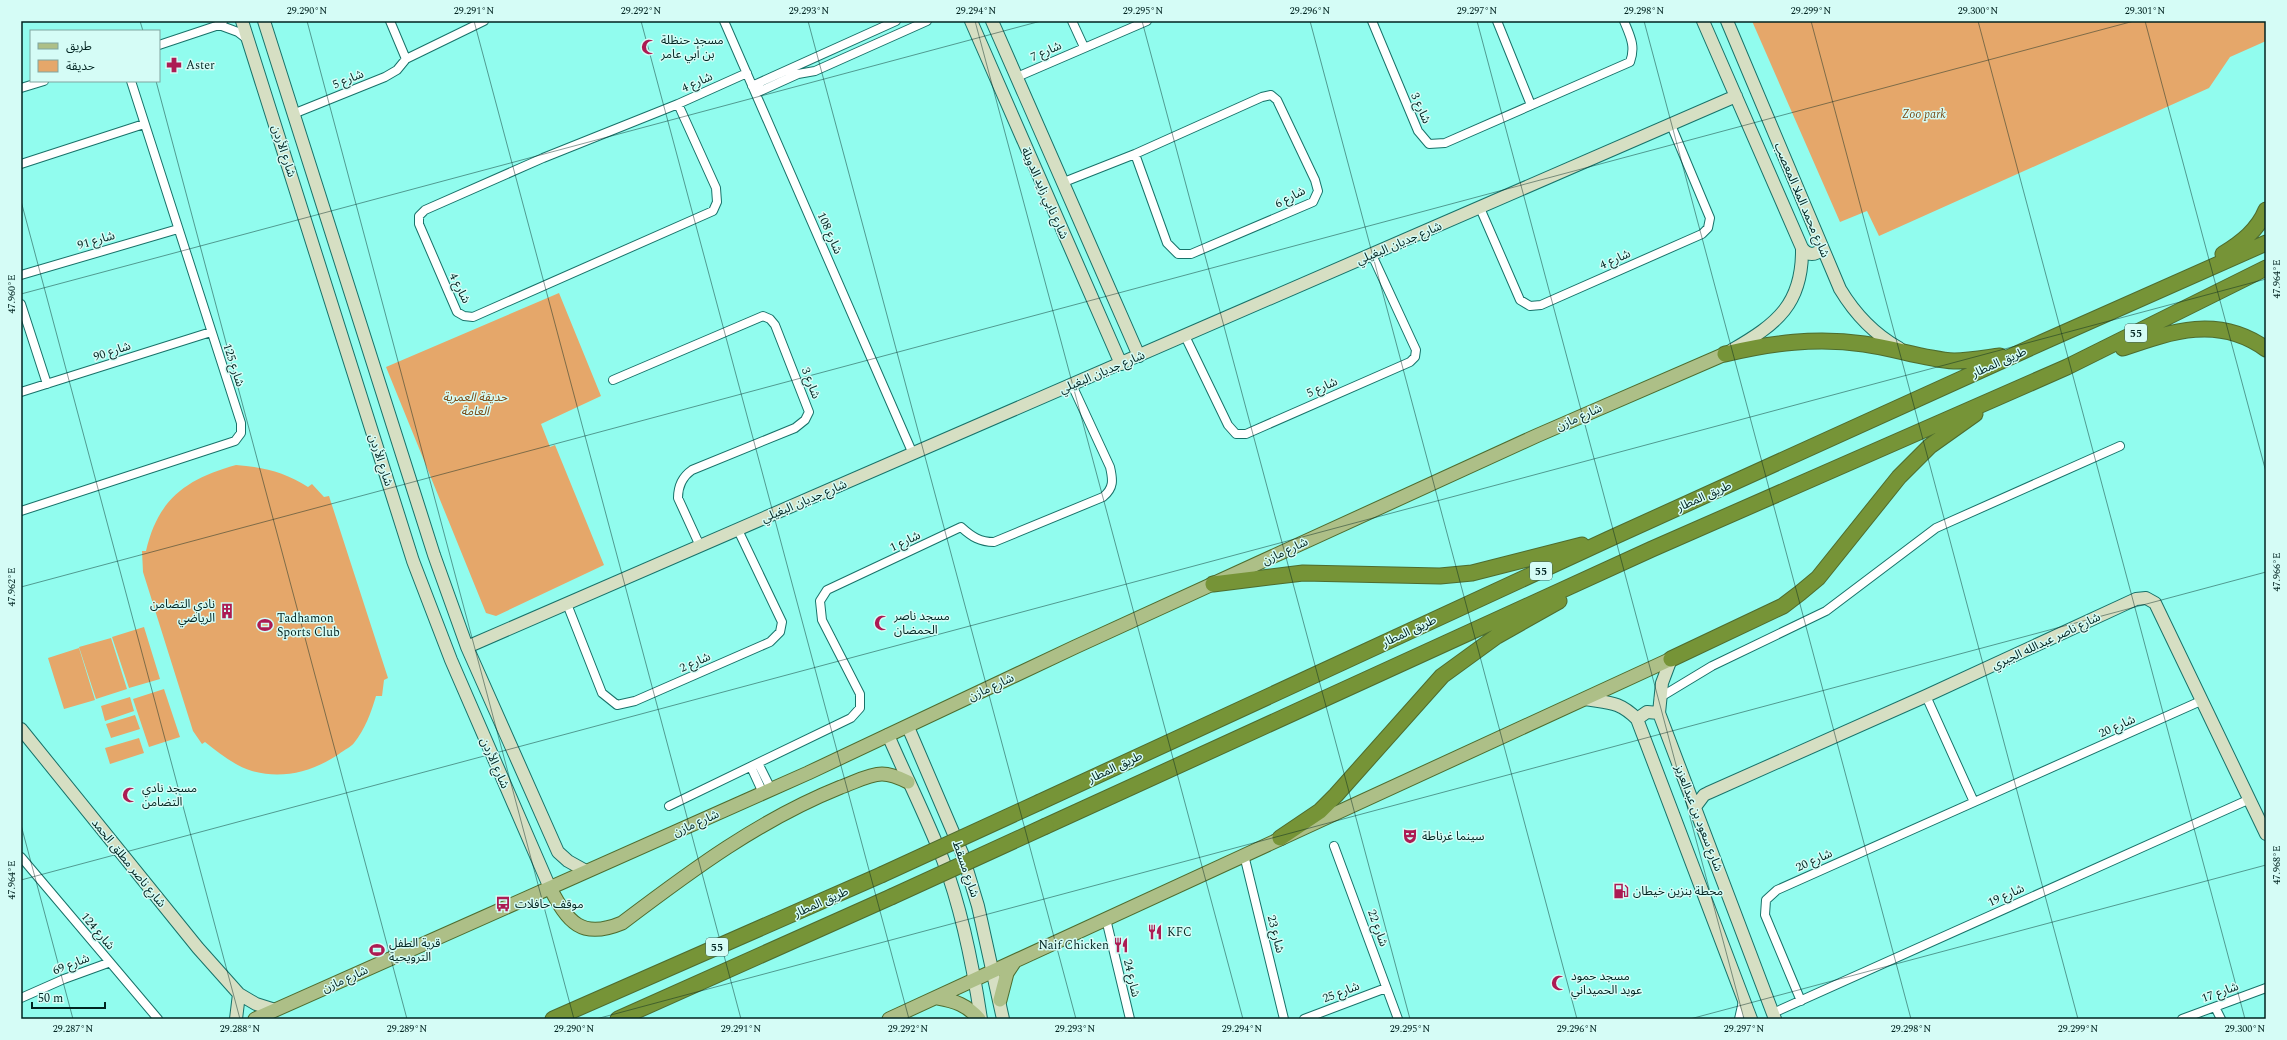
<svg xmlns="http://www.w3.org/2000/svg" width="2287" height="1040" font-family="Spectral,'Noto Sans Arabic',serif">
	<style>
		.green { fill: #e5a76a }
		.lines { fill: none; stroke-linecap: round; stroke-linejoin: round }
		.street-casing { stroke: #187269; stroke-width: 10 }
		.secondary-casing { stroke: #187269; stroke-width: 14 }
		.primary-casing { stroke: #4d6c2f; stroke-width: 15 }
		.highway-casing { stroke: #4d6c2f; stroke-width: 17 }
		.street { stroke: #fff; stroke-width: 8 }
		.secondary { stroke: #d6dfc3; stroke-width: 12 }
		.primary { stroke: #adbf87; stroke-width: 13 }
		.highway { stroke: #769437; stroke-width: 15 }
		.highway-bridge-casing { stroke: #4d6c2f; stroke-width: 17; stroke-linecap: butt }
		.highway-bridge { stroke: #769437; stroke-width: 15 }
		.ticks { fill: none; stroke: #002320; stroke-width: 1; stroke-opacity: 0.45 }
		.labels { text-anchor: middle; stroke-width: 3; stroke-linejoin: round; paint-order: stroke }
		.shield { fill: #d5fcf6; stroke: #406460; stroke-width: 1 }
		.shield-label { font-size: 11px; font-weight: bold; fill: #002320 }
		.poi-label { font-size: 12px; fill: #002320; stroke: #d5fcf6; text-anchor: start }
		.street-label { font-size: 12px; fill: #002320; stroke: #d5fcf6 }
		.park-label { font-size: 12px; font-style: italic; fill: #7a4b16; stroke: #d5fcf6 }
		.neatline { fill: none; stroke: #002320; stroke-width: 1.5 }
		.ticks-label { font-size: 10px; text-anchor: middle; fill: #002320 }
	</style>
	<rect width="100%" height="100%" fill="#91fcee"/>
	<path class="green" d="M 1752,21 L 2266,21 L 2266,41 L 2230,57 L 2209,88 L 1879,236 L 1867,211 L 1840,222 Z
		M 559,293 L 601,396 L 541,424 L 550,447 L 555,445 L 604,565 L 496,616 L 486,613 L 386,367 Z
		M 236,465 C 263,467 285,472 308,487 L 312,484 L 324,497 L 329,496 L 388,678 L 384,680 L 382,696 L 376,696 C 371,713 365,729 354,743 C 351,747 344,750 339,754 C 314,771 283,780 252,771 C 235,766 219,753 205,742 L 202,744 L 193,731 L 143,572 L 142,551 L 146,551 C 158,499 186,479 236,465 Z
		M 144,627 L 160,679 L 129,688 L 112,637 Z
		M 111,638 L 127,689 L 96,699 L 79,647 Z
		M 79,648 L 95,700 L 64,709 L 48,658 Z
		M 164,689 L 180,737 L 149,747 L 133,699 Z
		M 130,697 L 134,711 L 105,721 L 101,706 Z
		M 135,715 L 140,729 L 111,738 L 106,724 Z
		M 139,738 L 144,753 L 110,764 L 105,748 Z"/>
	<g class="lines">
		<g class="street-casing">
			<path id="street" d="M 390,21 L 406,59
				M 724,21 L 913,454
				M 1072,21 L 1084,47
				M 1372,21 L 1418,131 L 1429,144 L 1445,143 L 1630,62 C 1636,46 1630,36 1624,21
				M 1497,21 L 1531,105
				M 219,25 L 238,32 L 247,39
				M 159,45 L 219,25 L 223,21
				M 1017,77 L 1147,21
				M 752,86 L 896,21
				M 21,88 L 44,81
				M 756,93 L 798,74 L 815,71 L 927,21
				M 678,104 L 716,188 L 717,202 L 713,211 L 473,317 L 464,316 L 457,312 L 419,224 L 419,216 L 425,210 L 543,158 L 678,104 L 747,73
				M 293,114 L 385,77 L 397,70 L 406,59 L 484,21
				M 21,164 L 144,124
				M 1064,182 L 1135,154 L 1262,97 L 1271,95 L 1277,100 L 1315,180 L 1318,191 L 1313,202 L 1191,254 L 1178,254 L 1167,243 L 1135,154
				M 1480,208 L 1520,300 L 1530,306 L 1541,305 L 1702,234 L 1708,228 L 1710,218 L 1671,125
				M 21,275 L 178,229
				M 21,304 L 47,384
				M 1185,336 L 1228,425 L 1236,434 L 1246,434 L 1410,362 L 1415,357 L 1416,350 L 1372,255
				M 613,380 L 763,316 L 770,319 L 775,325 L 809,412 L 805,420 L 795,428 L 692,470 C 682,477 678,486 678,498 L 700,546
				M 21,392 L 211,332
				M 21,511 L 235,441 L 241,433 L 241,423 L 131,81
				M 567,604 L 602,693 L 617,705 L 635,701 L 770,642 L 780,632 L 782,622 L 738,530
				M 1926,696 L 1974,802
				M 1659,698 L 1712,666 L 1826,611 L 1936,528 L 2120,446
				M 758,763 L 771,789
				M 751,767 L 763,793
				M 669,806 L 851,718 L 860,708 L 860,694 L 822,620 L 820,601 L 827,590 L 961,527 C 972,537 980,542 994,542 L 1103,497 C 1114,488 1113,480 1110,467 L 1072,385
				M 1334,846 L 1398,1019
				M 1244,855 L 1284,1019
				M 21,857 L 158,1019
				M 1106,919 L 1130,1019
				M 21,998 L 64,979 L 108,963
				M 1801,1001 L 1765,915 L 1766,900 L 1777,890 L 2203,700
				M 2215,1007 L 2221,1019
				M 1773,1013 L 2250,799
				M 1304,1019 L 1386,988
				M 1739,1019 L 1743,1001
				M 2182,1019 L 2266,988"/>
		</g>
		<g class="secondary-casing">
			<path id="secondary" d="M 242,21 L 413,561 L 451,660 L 550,888
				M 264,21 L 434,555 L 467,647 L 558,852 L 568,861 L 586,871
				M 971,21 L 1121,364
				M 992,21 L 1139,356
				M 1703,21 L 1802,248 C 1803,304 1777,324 1732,350
				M 1727,21 L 1840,289 C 1855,314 1874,334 1899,348
				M 1802,248 C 1808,256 1816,256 1822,248
				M 467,647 L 1736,96
				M 1671,659 L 1662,683 L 1659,713 L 1775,1019
				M 1585,699 C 1609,703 1619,701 1637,719 L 1751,1019
				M 1637,719 L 1647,712 L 1659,713
				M 908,727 L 962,853 L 978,906 L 1003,1019
				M 21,729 L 198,948 L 239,994 L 256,1004 L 275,1010
				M 888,735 C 906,777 927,818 943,860 C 962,910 973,966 981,1019
				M 1695,807 L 1704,795 L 1708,793 L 1926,696 L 2136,599 L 2146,598 L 2155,603 L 2266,834
				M 236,1019 L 239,994"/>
		</g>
		<g class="primary-casing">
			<path id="primary" d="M 550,888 C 568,922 581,940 622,923 C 692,870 759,820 841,787 C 853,783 869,774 882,774 C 891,774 900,778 908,782
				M 938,998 C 955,1001 967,1005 979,1019
				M 1000,1000 L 1007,973 L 1015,961
				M 255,1019 L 808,773 L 1075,647 L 1536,436 L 1725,354
				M 889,1019 L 1671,659"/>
		</g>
		<g class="highway-casing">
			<path id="highway" d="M 2223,254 C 2241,243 2258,230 2266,210
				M 2123,348 C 2172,331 2219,315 2266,349
				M 1725,354 C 1771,343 1816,337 1864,344 C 1894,348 1924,359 1954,361 C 1969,361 1985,358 2000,356
				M 1213,584 L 1303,573 L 1440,576 L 1472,573 L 1582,545
				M 1671,659 L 1783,606 L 1800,593 L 1818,578 L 1899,477 L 1930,446 L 1975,414
				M 1040,802 L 1609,539 L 2043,342 L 2266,243
				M 1046,826 L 1652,549 L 2067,367 L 2266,268
				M 1280,838 L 1320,811 L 1336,795 L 1442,676 L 1497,636 L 1559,601
				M 553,1019 L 881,875
				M 618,1019 L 891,897"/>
		</g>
		<use href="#street" class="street"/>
		<use href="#secondary" class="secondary"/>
		<use href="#primary" class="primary"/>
		<use href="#highway" class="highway"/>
		<g class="highway-bridge-casing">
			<path id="highway-bridge" d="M 881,875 L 1040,802
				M 891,897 L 1046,826"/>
		</g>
		<use href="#highway-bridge" class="highway-bridge"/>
	</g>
	<path class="ticks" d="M 140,21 L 143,31M 307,21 L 574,1019M 474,21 L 741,1019M 641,21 L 909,1019M 808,21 L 1076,1019M 975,21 L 1243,1019M 1142,21 L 1410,1019M 1310,21 L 1577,1019M 1477,21 L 1744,1019M 1644,21 L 1911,1019M 1811,21 L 2078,1019M 1978,21 L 2245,1019M 2145,21 L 2266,472M 156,81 L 407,1019M 21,201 L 240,1019M 21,294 L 1041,21M 21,587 L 2134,21M 21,825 L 73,1019M 21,880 L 2266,279M 596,1019 L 2266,572M 1690,1019 L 2266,865"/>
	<defs>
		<g id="mosque-bare" transform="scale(1.2)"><path d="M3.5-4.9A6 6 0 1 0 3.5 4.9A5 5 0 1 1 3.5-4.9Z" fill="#ac1b53" stroke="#d5fcf6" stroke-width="2.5" paint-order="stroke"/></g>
		<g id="pharmacy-bare" transform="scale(1.2)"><path d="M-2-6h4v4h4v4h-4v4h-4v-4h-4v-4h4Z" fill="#ac1b53" stroke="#d5fcf6" stroke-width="2.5" paint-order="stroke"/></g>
		<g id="building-bare" transform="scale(1.2)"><path d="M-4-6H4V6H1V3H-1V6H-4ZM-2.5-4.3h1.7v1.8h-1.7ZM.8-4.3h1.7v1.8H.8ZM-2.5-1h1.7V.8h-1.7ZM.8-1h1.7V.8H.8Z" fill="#ac1b53" stroke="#d5fcf6" stroke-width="2.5" paint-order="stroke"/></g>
		<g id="stadium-bare" transform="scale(1.2)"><path d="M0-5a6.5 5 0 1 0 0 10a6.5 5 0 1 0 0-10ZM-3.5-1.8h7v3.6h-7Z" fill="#ac1b53" stroke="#d5fcf6" stroke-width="2.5" paint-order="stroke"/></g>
		<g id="theatre-bare" transform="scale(1.2)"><path d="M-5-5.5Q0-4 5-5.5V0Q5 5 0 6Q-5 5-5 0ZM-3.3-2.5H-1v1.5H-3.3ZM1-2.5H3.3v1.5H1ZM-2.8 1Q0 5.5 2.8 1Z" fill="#ac1b53" stroke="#d5fcf6" stroke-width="2.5" paint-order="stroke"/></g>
		<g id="fuel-bare" transform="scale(1.2)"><path d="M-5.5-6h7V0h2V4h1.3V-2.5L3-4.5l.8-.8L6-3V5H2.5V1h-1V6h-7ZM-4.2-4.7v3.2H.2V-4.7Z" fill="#ac1b53" stroke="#d5fcf6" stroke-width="2.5" paint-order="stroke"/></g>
		<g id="bus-bare" transform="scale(1.2)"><path d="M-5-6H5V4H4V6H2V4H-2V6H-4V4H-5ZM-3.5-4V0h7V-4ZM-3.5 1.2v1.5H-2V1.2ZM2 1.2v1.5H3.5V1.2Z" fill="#ac1b53" stroke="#d5fcf6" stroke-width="2.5" paint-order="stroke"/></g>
		<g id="restaurant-bare" transform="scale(1.2)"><path d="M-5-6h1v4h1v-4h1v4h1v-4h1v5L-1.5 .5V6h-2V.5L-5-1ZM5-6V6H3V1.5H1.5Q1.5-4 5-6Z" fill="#ac1b53" stroke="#d5fcf6" stroke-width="2.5" paint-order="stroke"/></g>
	</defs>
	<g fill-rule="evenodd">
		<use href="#mosque-bare" x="649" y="47"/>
		<use href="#pharmacy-bare" x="174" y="65"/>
		<use href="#building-bare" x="227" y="611"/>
		<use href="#mosque-bare" x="882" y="623"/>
		<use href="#stadium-bare" x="265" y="625"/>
		<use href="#mosque-bare" x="130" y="795"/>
		<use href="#theatre-bare" x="1410" y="836"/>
		<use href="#fuel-bare" x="1621" y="891"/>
		<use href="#bus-bare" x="503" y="904"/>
		<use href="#restaurant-bare" x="1155" y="932"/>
		<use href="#restaurant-bare" x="1121" y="945"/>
		<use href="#stadium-bare" x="377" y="950"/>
		<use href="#mosque-bare" x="1559" y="983"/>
	</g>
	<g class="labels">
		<g class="shield">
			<rect x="2125" y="324" width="22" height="18" rx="3"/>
			<rect x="1530" y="562" width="22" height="18" rx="3"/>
			<rect x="706" y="938" width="22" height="18" rx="3"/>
		</g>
		<g class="shield-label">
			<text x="2136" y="337">55</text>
			<text x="1541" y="575">55</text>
			<text x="717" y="951">55</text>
		</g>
		<g class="poi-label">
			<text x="661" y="44">مسجد حنظلة<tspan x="661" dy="14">بن أبي عامر</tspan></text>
			<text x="186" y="69">Aster</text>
			<text x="215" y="608" text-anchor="end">نادي التضامن<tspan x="215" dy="14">الرياضي</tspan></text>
			<text x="894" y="620">مسجد ناصر<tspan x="894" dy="14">الحمضان</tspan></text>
			<text x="277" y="622">Tadhamon<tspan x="277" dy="14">Sports Club</tspan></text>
			<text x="142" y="792">مسجد نادي<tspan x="142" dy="14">التضامن</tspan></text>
			<text x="1422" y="840">سينما غرناطة</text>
			<text x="1633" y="895">محطة بنزين خيطان</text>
			<text x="515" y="908">موقف حافلات</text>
			<text x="1167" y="936">KFC</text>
			<text x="389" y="947">قرية الطفل<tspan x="389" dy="14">الترويحية</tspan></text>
			<text x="1109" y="949" text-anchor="end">Naif Chicken</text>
			<text x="1571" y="980">مسجد حمود<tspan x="1571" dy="14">عويد الحميداني</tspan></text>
		</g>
		<g class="street-label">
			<text transform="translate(1046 51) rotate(-24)" y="4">شارع 7</text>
			<text transform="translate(348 79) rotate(-22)" y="4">شارع 5</text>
			<text transform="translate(697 82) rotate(-24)" y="4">شارع 4</text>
			<text transform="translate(1421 108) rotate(66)" y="4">شارع 3</text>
			<text transform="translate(284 151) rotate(72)" y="4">شارع الأردن</text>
			<text transform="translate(1045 193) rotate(66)" y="4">شارع نابي زايد الدويلة</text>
			<text transform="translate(1290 197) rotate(-27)" y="4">شارع 6</text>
			<text transform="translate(1802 200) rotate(67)" y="4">شارع محمد الملا المعصب</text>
			<text transform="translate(830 233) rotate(66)" y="4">شارع 108</text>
			<text transform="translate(96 240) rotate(-16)" y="4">شارع 91</text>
			<text transform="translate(1399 243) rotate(-23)" y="4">شارع جديان البغيلي</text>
			<text transform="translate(1615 259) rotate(-24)" y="4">شارع 4</text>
			<text transform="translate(460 288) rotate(64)" y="4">شارع 4</text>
			<text transform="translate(112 351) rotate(-18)" y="4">شارع 90</text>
			<text transform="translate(1999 362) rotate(-24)" y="4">طريق المطار</text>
			<text transform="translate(234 365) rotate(72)" y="4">شارع 125</text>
			<text transform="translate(1102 372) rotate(-23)" y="4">شارع جديان البغيلي</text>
			<text transform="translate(811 383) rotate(69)" y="4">شارع 3</text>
			<text transform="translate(1322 387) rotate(-24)" y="4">شارع 5</text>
			<text transform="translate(1579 417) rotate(-24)" y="4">شارع مازن</text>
			<text transform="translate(381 460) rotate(72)" y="4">شارع الأردن</text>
			<text transform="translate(1704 496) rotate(-24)" y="4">طريق المطار</text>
			<text transform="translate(804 501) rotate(-23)" y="4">شارع جديان البغيلي</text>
			<text transform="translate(905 541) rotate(-25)" y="4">شارع 1</text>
			<text transform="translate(1285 551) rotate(-25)" y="4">شارع مازن</text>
			<text transform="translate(1409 631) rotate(-25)" y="4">طريق المطار</text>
			<text transform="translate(2046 641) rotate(-25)" y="4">شارع ناصر عبدالله الجبري</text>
			<text transform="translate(695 662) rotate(-24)" y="4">شارع 2</text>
			<text transform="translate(991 687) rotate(-25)" y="4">شارع مازن</text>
			<text transform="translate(2117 726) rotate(-24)" y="4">شارع 20</text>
			<text transform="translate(495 763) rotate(66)" y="4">شارع الأردن</text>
			<text transform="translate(1115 767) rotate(-25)" y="4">طريق المطار</text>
			<text transform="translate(1699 818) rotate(69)" y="4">شارع سعود بن عبدالعزيز</text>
			<text transform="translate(696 823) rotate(-24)" y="4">شارع مازن</text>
			<text transform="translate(1814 860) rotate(-24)" y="4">شارع 20</text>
			<text transform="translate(129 863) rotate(51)" y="4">شارع ناصر مطلق الحمد</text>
			<text transform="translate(966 869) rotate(71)" y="4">شارع مسقط</text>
			<text transform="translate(2006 895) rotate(-24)" y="4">شارع 19</text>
			<text transform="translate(821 902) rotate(-24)" y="4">طريق المطار</text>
			<text transform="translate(1378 928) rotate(70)" y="4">شارع 22</text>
			<text transform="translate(98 931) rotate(50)" y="4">شارع 124</text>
			<text transform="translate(1276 934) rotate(76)" y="4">شارع 23</text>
			<text transform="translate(71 964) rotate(-21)" y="4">شارع 69</text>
			<text transform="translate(1132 978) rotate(77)" y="4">شارع 24</text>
			<text transform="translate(345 979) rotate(-24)" y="4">شارع مازن</text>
			<text transform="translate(1341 992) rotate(-21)" y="4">شارع 25</text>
			<text transform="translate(2220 992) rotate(-20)" y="4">شارع 17</text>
		</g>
		<g class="park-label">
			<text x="1924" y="118">Zoo park</text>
			<text x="475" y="401">حديقة العمرية<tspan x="475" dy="14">العامة</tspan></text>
		</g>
	</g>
	<rect width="2287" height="1040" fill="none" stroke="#d5fcf6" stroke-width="44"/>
	<rect x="30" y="30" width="130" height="52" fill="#d5fcf6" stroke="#80a5a0"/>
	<rect x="38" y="43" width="20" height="6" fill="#adbf87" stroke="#80a5a0"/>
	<text x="66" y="50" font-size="12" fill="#002320">طريق</text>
	<rect x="38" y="60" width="20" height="12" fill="#e5a76a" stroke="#80a5a0"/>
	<text x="66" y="70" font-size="12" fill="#002320">حديقة</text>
	<path d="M32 1002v6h73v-6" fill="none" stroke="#002320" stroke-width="2"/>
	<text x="38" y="1002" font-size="12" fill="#002320" stroke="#d5fcf6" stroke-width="3" paint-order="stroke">50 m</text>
	<rect x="22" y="22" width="2243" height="996" class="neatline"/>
	<g class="ticks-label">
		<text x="307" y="14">29.290°N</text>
		<text x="474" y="14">29.291°N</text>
		<text x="641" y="14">29.292°N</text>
		<text x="809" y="14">29.293°N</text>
		<text x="976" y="14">29.294°N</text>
		<text x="1143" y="14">29.295°N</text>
		<text x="1310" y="14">29.296°N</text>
		<text x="1477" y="14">29.297°N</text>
		<text x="1644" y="14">29.298°N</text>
		<text x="1811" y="14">29.299°N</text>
		<text x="1978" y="14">29.300°N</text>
		<text x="2145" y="14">29.301°N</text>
		<text transform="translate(2276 279) rotate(-90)" y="4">47.964°E</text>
		<text transform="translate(11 294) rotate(-90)" y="4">47.960°E</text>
		<text transform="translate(2276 572) rotate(-90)" y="4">47.966°E</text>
		<text transform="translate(11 587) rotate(-90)" y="4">47.962°E</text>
		<text transform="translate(2276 865) rotate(-90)" y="4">47.968°E</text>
		<text transform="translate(11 880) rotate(-90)" y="4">47.964°E</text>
		<text x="73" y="1032">29.287°N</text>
		<text x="240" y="1032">29.288°N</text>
		<text x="407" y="1032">29.289°N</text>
		<text x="574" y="1032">29.290°N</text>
		<text x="741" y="1032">29.291°N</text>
		<text x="908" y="1032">29.292°N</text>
		<text x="1075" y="1032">29.293°N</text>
		<text x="1242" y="1032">29.294°N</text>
		<text x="1410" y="1032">29.295°N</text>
		<text x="1577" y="1032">29.296°N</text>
		<text x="1744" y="1032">29.297°N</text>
		<text x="1911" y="1032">29.298°N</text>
		<text x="2078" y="1032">29.299°N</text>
		<text x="2245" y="1032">29.300°N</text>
	</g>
</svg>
